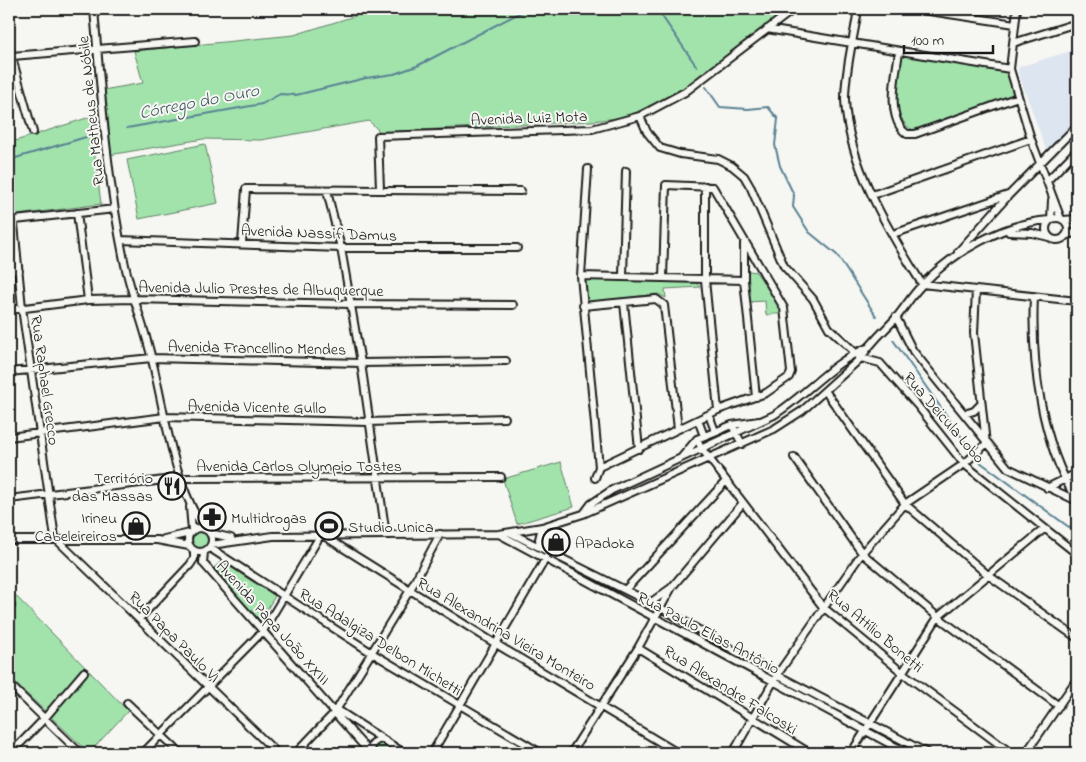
<svg xmlns="http://www.w3.org/2000/svg" width="1086" height="762" font-family="'Indie Flower',sans-serif">
	<style>
		.built { fill: #dde5f0 }
		.green { fill: #a2e3ac; stroke: #5f8064 }
		.lines { fill: none; stroke-linecap: round; stroke-linejoin: round }
		.stream { stroke: #598293; stroke-width: 2 }
		.minor-casing { stroke: #1c1c1c; stroke-width: 10 }
		.highway-casing { stroke: #1c1c1c; stroke-width: 12 }
		.minor { stroke: #f6f6f2; stroke-width: 6 }
		.highway { stroke: #f6f6f2; stroke-width: 9 }
		.labels { text-anchor: middle; stroke-width: 4; stroke-linejoin: round; paint-order: stroke }
		.street-label { font-size: 16px; fill: #1c1c1c; stroke: #f6f6f2 }
		.poi-label { font-size: 16px; fill: #1c1c1c; stroke: #f6f6f2; text-anchor: start }
		.water-label { font-size: 18px; font-style: italic; fill: #405862; stroke: #f6f6f2 }
	</style>
	<rect width="100%" height="100%" fill="#f6f6f2"/>
	<filter id="ink" filterUnits="userSpaceOnUse"><feTurbulence type="fractalNoise" baseFrequency=".02" numOctaves="2"/><feDisplacementMap in="SourceGraphic" scale="10" xChannelSelector="R" yChannelSelector="G"/><feConvolveMatrix kernelMatrix="1 2 1 2 8 2 1 2 1" color-interpolation-filters="sRGB"/></filter>
	<g filter="url(#ink)">
		<path class="built" d="M 1077,49 L 1077,122 L 1047,152 L 1018,72 L 1019,67 Z"/>
		<path class="green" d="M 377,9 L 791,9 L 683,90 L 626,117 L 592,121 L 380,132 L 369,121 L 261,140 L 203,139 L 109,155 L 103,90 L 143,83 L 134,51 L 294,35 Z
			M 907,55 L 1004,71 C 1010,76 1014,88 1012,96 L 917,130 C 902,131 895,104 896,91 C 896,80 899,69 901,59 Z
			M 90,117 L 101,204 L 17,215 L 12,211 L 9,212 L 9,143 Z
			M 205,144 L 218,203 L 139,219 L 127,160 Z
			M 750,271 L 756,272 L 785,313 L 766,315 L 765,301 L 747,302 L 746,273 Z
			M 589,279 L 695,282 L 700,287 L 665,289 L 666,298 L 658,294 L 587,302 L 585,300 L 584,281 Z
			M 561,462 L 574,507 L 517,524 L 503,479 Z
			M191 540a9 9 0 1 1 18 0a9 9 0 1 1-18 0Z
			M 221,561 L 275,596 L 260,621 L 214,568 Z
			M 9,589 L 128,711 L 89,753 L 9,677 Z
			M 381,743 L 399,753 L 375,753 L 375,746 Z"/>
		<g class="lines">
			<path class="stream" d="M 657,9 L 697,67
				M 706,87 L 720,107 L 748,109 L 768,107 L 778,119 L 775,145 L 780,166 L 794,195 L 793,207 L 809,232 L 837,255 L 876,316
				M 127,128 L 262,104 L 280,94 L 296,95 L 366,78 L 394,74 L 417,66 L 527,9
				M 9,160 L 86,137
				M 893,340 L 968,446
				M 980,462 L 1077,533"/>
			<g class="minor-casing">
				<path id="minor" d="M 94,9 C 101,94 107,181 125,265 C 132,297 145,328 152,360 C 166,417 172,479 204,529
					M 858,9 C 854,38 845,69 845,99 C 847,162 889,232 922,284 L 1077,301
					M 916,9 L 1015,24
					M 1017,9 L 1010,69 L 1031,139 L 1061,219
					M 767,29 L 1010,69
					M 1013,43 L 1077,23
					M 9,47 L 33,132
					M 899,52 C 896,74 885,118 907,134 L 915,134 L 1018,97
					M 12,56 L 195,41
					M 640,116 L 647,132 L 660,148 L 680,154 L 718,159 L 732,166 L 744,176 L 751,188 L 784,266 L 813,299 L 829,328 L 861,358 L 880,363 L 917,405 L 964,464 L 1077,554
					M 588,169 L 581,276 L 599,467 L 595,478
					M 1047,181 L 1077,150
					M 705,186 L 705,280 L 718,410
					M 380,189 L 378,136 L 592,129 L 640,116 L 685,92 L 794,9
					M 327,191 L 341,248 L 361,363 L 386,535
					M 872,195 L 1031,139
					M 115,209 L 15,220 L 14,224 L 22,308 L 55,538 L 277,753
					M 77,213 L 88,300
					M1046 229a11 11 0 1 1 22 0a11 11 0 1 1-22 0Z
					M 1051,220 L 1052,200
					M 1063,220 L 1077,219
					M 1009,232 L 1032,233 L 1049,237
					M 893,234 L 1008,195
					M 1065,236 L 1077,232
					M 120,240 L 341,248 L 517,248
					M 242,243 L 246,189 L 521,191
					M 744,243 L 744,280 L 756,397
					M 958,252 L 1009,195 L 1077,126
					M 9,270 L 19,271
					M 581,276 L 744,280
					M 623,276 L 626,171
					M 1034,296 C 1031,365 1041,442 1077,501
					M 624,303 L 639,449
					M 583,306 L 656,299 L 664,305 L 678,429
					M 9,310 L 88,300 L 134,299 L 351,304 L 513,305
					M 896,317 L 913,351 L 1008,468 L 1077,501
					M 9,372 L 152,358 L 361,363 L 506,361
					M 826,392 L 905,504 L 988,575 L 1077,638
					M 964,414 L 974,411 L 981,404
					M 709,415 L 715,431
					M 698,420 L 704,436
					M 732,425 L 742,444
					M 9,437 L 165,417 L 368,422 L 505,418
					M 697,439 L 702,449 L 823,607 L 903,673 L 1011,753
					M 794,457 L 862,553 L 938,617 L 1059,706
					M 681,458 L 697,439 L 732,425 L 759,421
					M 599,467 L 718,410 L 766,393 L 789,377 L 791,372 L 784,308 L 713,187 L 666,185 L 663,278
					M 1047,488 L 1077,473
					M 9,499 L 181,478 L 501,477
					M 190,507 L 192,531
					M 585,512 L 591,504 L 612,490 L 774,415 C 806,395 832,362 867,348
					M188 540a12 12 0 1 1 24 0a12 12 0 1 1-24 0Z
					M 210,533 L 231,538
					M 511,533 L 661,608 L 777,675 L 927,753
					M 499,534 L 907,753
					M 324,536 L 496,644 L 678,753
					M 164,539 L 190,533
					M 9,540 L 157,540 L 189,546
					M 211,545 L 273,536 L 499,534 L 542,527 L 583,514 L 774,429 L 802,411 L 861,358 C 870,343 884,331 896,318 C 905,307 912,295 922,285 C 953,252 1004,223 1049,220
					M 540,547 L 539,539 L 542,527
					M 210,548 L 372,653 L 541,753
					M 204,552 L 203,563 L 370,753
					M 625,590 L 726,481
					M 650,603 L 671,588
					M 9,608 L 11,606
					M 139,619 L 190,565 L 194,559 L 194,551
					M 638,648 L 810,753
					M 9,684 L 80,753
					M 127,703 L 180,753
					M 336,709 L 404,753
					M 11,753 L 44,719 L 84,672
					M 143,753 L 263,631 L 320,536
					M 296,753 L 335,712 L 410,590 L 440,534
					M 370,753 L 373,743 L 380,739
					M 432,753 L 546,558
					M 571,753 L 638,648 L 672,587 L 742,504
					M 733,753 L 777,675 L 862,553 L 905,504 L 964,464 L 986,444 L 974,333 L 976,290
					M 851,753 L 938,617 L 1044,529
					M 1026,753 L 1077,679"/>
			</g>
			<g class="highway-casing">
				<path id="highway" d="M 1075,753 L 1077,751"/>
			</g>
			<use href="#minor" class="minor"/>
			<use href="#highway" class="highway"/>
		</g>
	</g>
	<defs>
		<g id="restaurant-ring" transform="scale(1.4375)"><circle r="9.5" fill="#f6f6f2" stroke="#1c1c1c" stroke-width="1.5"/><path d="M-5-6h1v4h1v-4h1v4h1v-4h1v5L-1.5 .5V6h-2V.5L-5-1ZM5-6V6H3V1.5H1.5Q1.5-4 5-6Z" fill="#1c1c1c"/></g>
		<g id="pharmacy-ring" transform="scale(1.4375)"><circle r="9.5" fill="#f6f6f2" stroke="#1c1c1c" stroke-width="1.5"/><path d="M-2-6h4v4h4v4h-4v4h-4v-4h-4v-4h4Z" fill="#1c1c1c"/></g>
		<g id="shop-ring" transform="scale(1.4375)"><circle r="9.5" fill="#f6f6f2" stroke="#1c1c1c" stroke-width="1.5"/><path d="M-5-2.5h2.3a2.7 3.5 0 0 1 5.4 0H5L5.5 6h-11ZM-1.5-2.5h3a1.5 2.3 0 0 0-3 0Z" fill="#1c1c1c"/></g>
		<g id="stadium-ring" transform="scale(1.4375)"><circle r="9.5" fill="#f6f6f2" stroke="#1c1c1c" stroke-width="1.5"/><path d="M0-5a6.5 5 0 1 0 0 10a6.5 5 0 1 0 0-10ZM-3.5-1.8h7v3.6h-7Z" fill="#1c1c1c"/></g>
	</defs>
	<g fill-rule="evenodd">
		<use href="#restaurant-ring" x="172" y="486"/>
		<use href="#pharmacy-ring" x="212" y="517"/>
		<use href="#shop-ring" x="136" y="526"/>
		<use href="#stadium-ring" x="329" y="526"/>
		<use href="#shop-ring" x="556" y="542"/>
	</g>
	<g class="labels">
		<g class="street-label">
			<text transform="translate(90 111) rotate(-96)" y="6">Rua Matheus de Nóbile</text>
			<text transform="translate(529 117) rotate(-2)" y="6">Avenida Luiz Mota</text>
			<text transform="translate(319 232) rotate(2)" y="6">Avenida Nassif Damus</text>
			<text transform="translate(261 288) rotate(1)" y="6">Avenida Julio Prestes de Albuquerque</text>
			<text transform="translate(257 347) rotate(1)" y="6">Avenida Francellino Mendes</text>
			<text transform="translate(46 380) rotate(82)" y="6">Rua Raphael Grecco</text>
			<text transform="translate(257 406) rotate(1)" y="6">Avenida Vicente Gullo</text>
			<text transform="translate(945 417) rotate(49)" y="6">Rua Deicula Lobo</text>
			<text x="299" y="471">Avenida Carlos Olympio Tostes</text>
			<text transform="translate(274 622) rotate(48)" y="6">Avenida Papa João XXIII</text>
			<text transform="translate(876 630) rotate(40)" y="6">Rua Attílio Bonetti</text>
			<text transform="translate(709 632) rotate(28)" y="6">Rua Paulo Elias Antônio</text>
			<text transform="translate(507 633) rotate(31)" y="6">Rua Alexandrina Vieira Monteiro</text>
			<text transform="translate(175 636) rotate(45)" y="6">Rua Papa Paulo VI</text>
			<text transform="translate(381 641) rotate(32)" y="6">Rua Adalgiza Delbon Michetti</text>
			<text transform="translate(731 689) rotate(32)" y="6">Rua Alexandre Falcoski</text>
		</g>
		<g class="poi-label">
			<text x="153" y="483" text-anchor="end">Território<tspan x="153" dy="18">das Massas</tspan></text>
			<text x="117" y="523" text-anchor="end">Irineu<tspan x="117" dy="18">Cabeleireiros</tspan></text>
			<text x="231" y="523">Multidrogas</text>
			<text x="348" y="532">Studio Unica</text>
			<text x="575" y="548">APadoka</text>
		</g>
		<g class="water-label">
			<text transform="translate(199 101) rotate(-11)" y="6">Córrego do Ouro</text>
		</g>
	</g>
	<rect width="1086" height="762" fill="none" stroke="#f6f6f2" stroke-width="30"/>
	<rect x="15" y="15" width="1056" height="732" fill="none" stroke="#1c1c1c" stroke-width="2" filter="url(#ink)"/>
	<path d="M904 45v8h89v-8" fill="none" stroke="#1c1c1c" stroke-width="2.5"/>
	<text x="911" y="45" font-size="15" fill="#1c1c1c" stroke="#f6f6f2" stroke-width="4" paint-order="stroke">100 m</text>
</svg>
